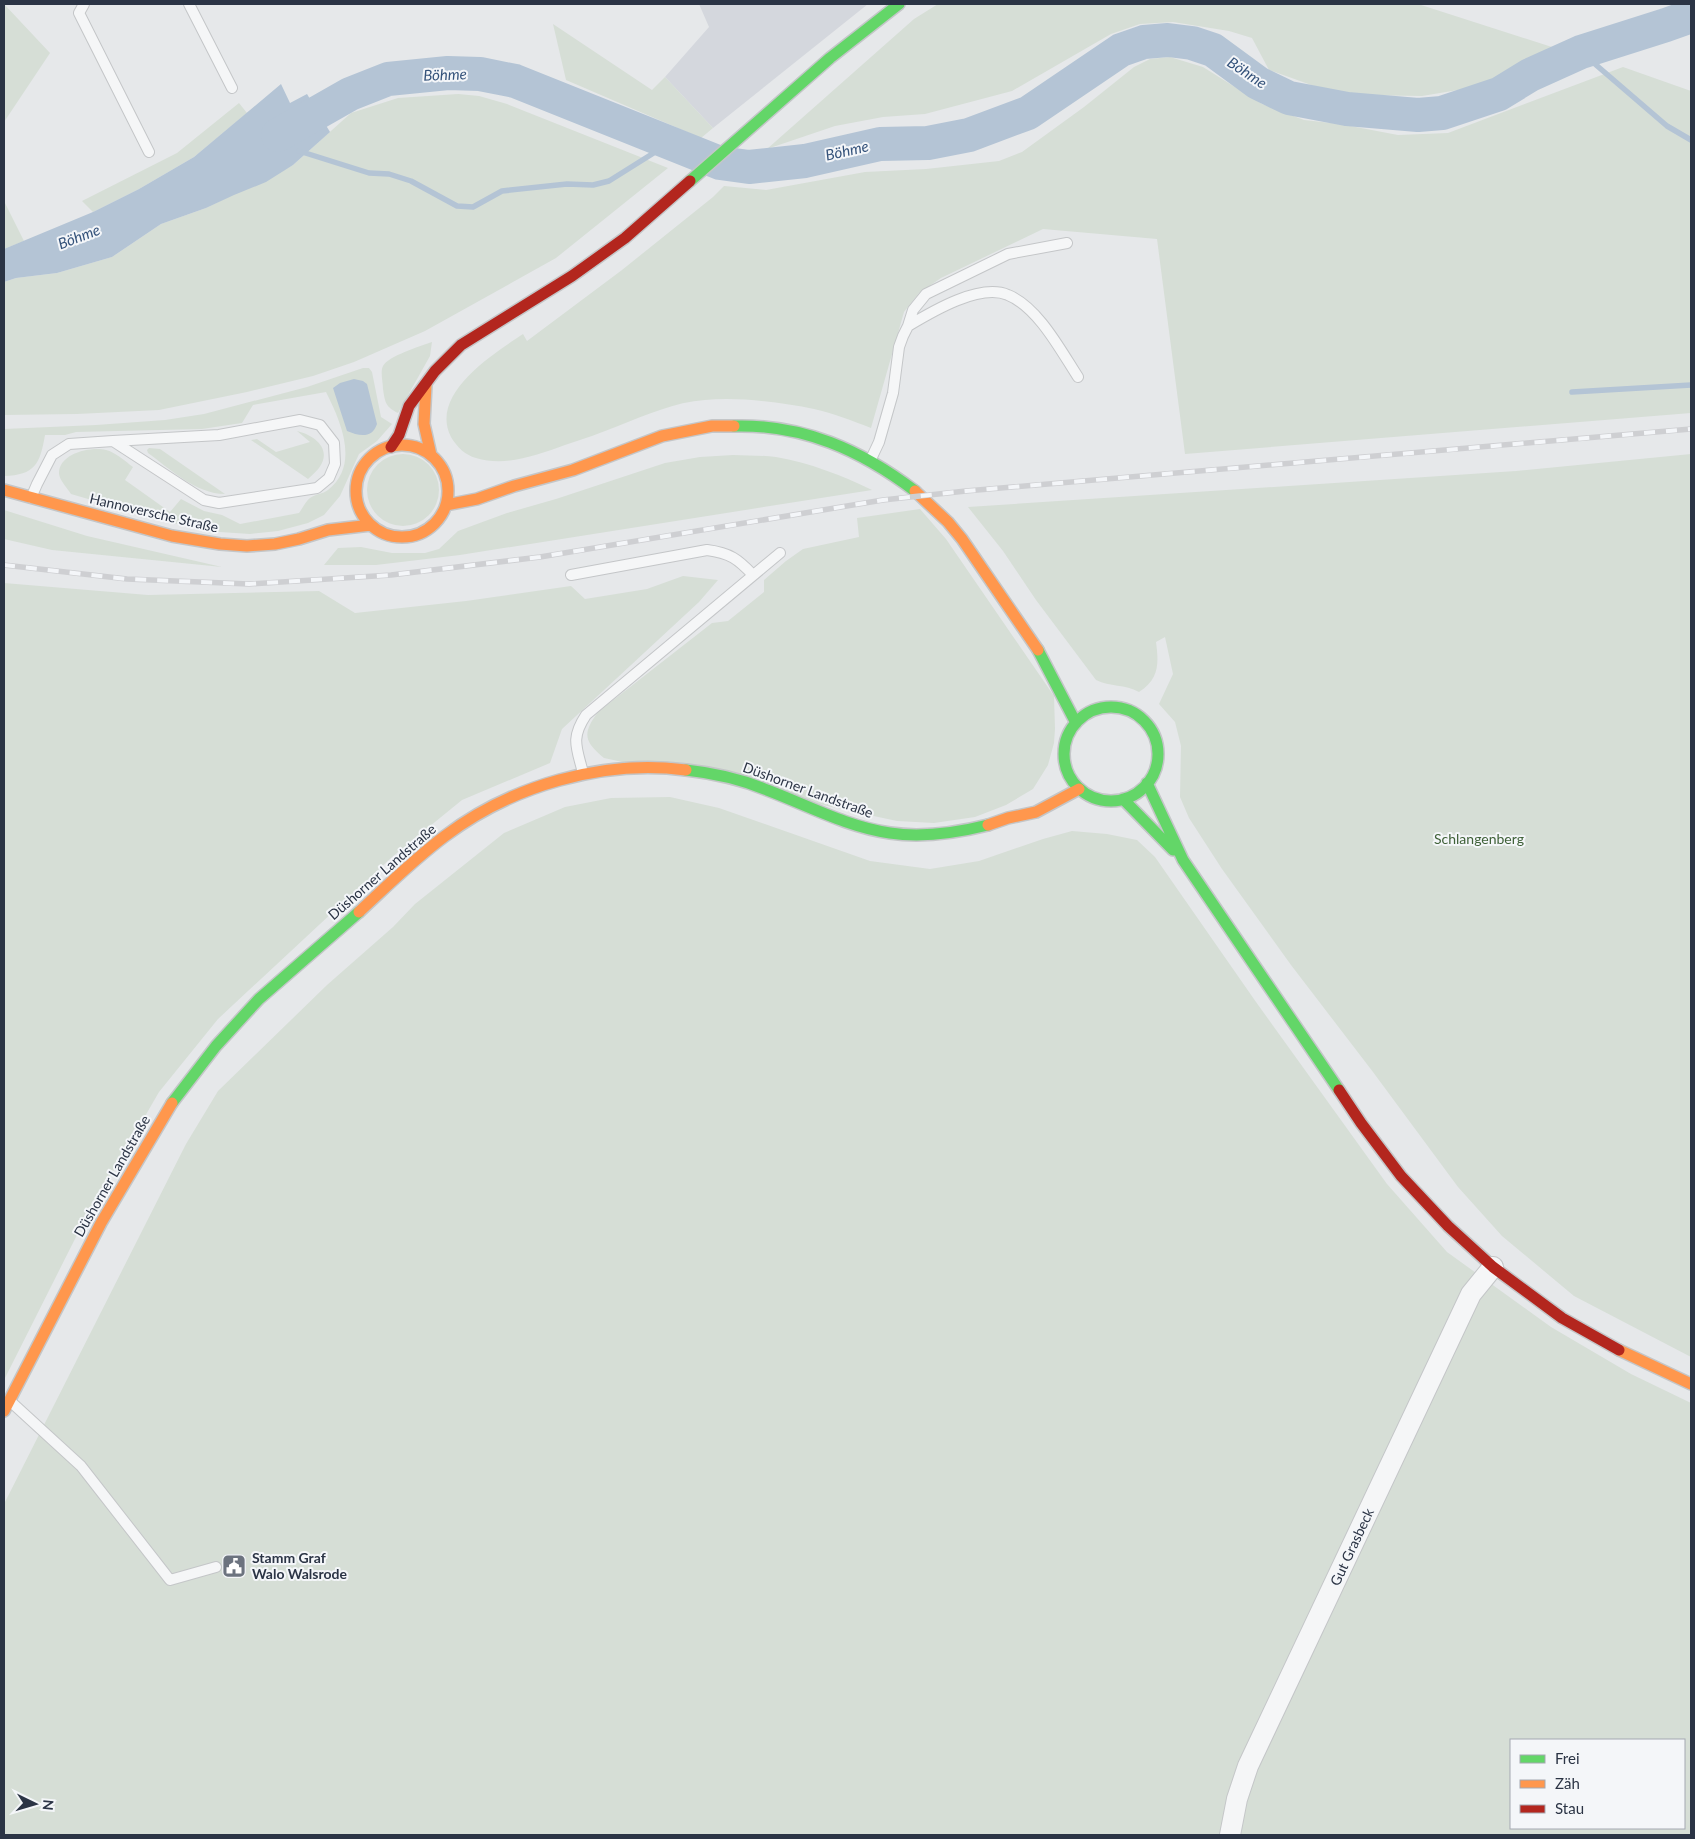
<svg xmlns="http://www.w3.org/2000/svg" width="1695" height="1839" font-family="Lato,sans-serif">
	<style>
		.built { fill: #d4d7dd }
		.green { fill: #d6ded6; fill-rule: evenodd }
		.water { fill: #b4c4d5 }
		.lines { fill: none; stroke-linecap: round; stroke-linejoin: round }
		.stream { stroke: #b4c4d5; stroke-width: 5.5 }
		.river { stroke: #b4c4d5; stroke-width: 34 }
		.lane-casing { stroke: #c4c6c8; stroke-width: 12 }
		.street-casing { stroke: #c4c6c8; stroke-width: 22 }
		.fast-casing { stroke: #c4c6c8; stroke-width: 14 }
		.slow-casing { stroke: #c4c6c8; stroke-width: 14 }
		.jam-casing { stroke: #c4c6c8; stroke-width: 14 }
		.lane { stroke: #f5f6f7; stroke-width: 10 }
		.street { stroke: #f5f6f7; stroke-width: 20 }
		.fast { stroke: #63d668; stroke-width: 11 }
		.slow { stroke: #ff974d; stroke-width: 11 }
		.jam { stroke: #b3261e; stroke-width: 11 }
		.rail-casing { stroke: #cecfd2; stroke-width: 5.5 }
		.rail { stroke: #f4f6f9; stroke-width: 4; stroke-dasharray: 11; stroke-linecap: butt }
		.labels { text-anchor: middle; stroke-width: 4; stroke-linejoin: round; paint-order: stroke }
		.street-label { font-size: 14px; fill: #2b3445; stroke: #f4f6f9 }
		.park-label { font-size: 14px; fill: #3f6138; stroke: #f4f6f9 }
		.poi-label { font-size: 14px; font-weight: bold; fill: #2b3445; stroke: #f4f6f9; text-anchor: start }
		.water-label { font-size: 15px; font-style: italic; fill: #34527a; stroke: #f4f6f9 }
	</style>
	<rect width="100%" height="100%" fill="#e6e8ea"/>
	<path class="built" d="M 699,4 L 868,4 L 713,128 L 665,77 L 709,27 Z"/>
	<path class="green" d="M 4,4 L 50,53 L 4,122 Z
		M 938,4 L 1418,4 L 1555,48 L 1476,87 L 1422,96 L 1357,95 L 1314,86 L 1269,70 L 1252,38 L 1229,31 L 1173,22 L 1140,24 L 1111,34 L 1012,91 L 925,114 L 883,117 L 835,126 L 767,149 L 914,19 Z
		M 553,24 L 652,90 L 665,77 L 713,128 L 701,138 L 566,80 Z
		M 1170,57 L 1203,67 L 1262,104 L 1304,120 L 1340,124 L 1398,135 L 1448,133 L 1623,67 L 1691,91 L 1691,413 L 1185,454 L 1157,239 L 1043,229 L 941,278 L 919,293 L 904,312 L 871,428 C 853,421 833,413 814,409 C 781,402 739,397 705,400 C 675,402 646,415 618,426 C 601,433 583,439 565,445 C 537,455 506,467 476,458 C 465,455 457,447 451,437 C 429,394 493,354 523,334 L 527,341 L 622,270 L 713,197 L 724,186 L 766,190 L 865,172 L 926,169 L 999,161 L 1022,152 L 1084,107 L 1134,67 L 1150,59 Z
		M 458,94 L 479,96 L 507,104 L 668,168 L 556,258 L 425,331 L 354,362 L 313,376 L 247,392 L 159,410 L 77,414 L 4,415 L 4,282 L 16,278 L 57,273 L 112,257 L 161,224 L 206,208 L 293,165 L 351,113 L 398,98 Z
		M 239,103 L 247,113 L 194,157 L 139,189 L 93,212 L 82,201 L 177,153 Z
		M 4,201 L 24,241 L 4,249 Z
		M 432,342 L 430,356 L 398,413 C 386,407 385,403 383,389 C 383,382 380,372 383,366 C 388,356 421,346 432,342 Z
		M 363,368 L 369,368 L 372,372 L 381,417 L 392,424 L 377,441 L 359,454 L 340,496 L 324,515 L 308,523 L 278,531 L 250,534 L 220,532 L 167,522 L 71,494 C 68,489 60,481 59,474 C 58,454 90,446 106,450 C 115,452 125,461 133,467 L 125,480 L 170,512 L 181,499 L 204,511 L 222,515 L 240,524 L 299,513 C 302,509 306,501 310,498 C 315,494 323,494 328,490 C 360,465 341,422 326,392 L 253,405 L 242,423 L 202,429 L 76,432 L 65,435 L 45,435 C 40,464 35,475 4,476 L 4,429 L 96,425 L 165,420 L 204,414 L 307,387 Z
		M 297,431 C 314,435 333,449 319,468 C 316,472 312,475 308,479 L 251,440 L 257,439 L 276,452 L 310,442 Z
		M 149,448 L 160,449 L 225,494 C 196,494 170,469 148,453 L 147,450 Z
		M367 490a36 36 0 1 1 72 0a36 36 0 1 1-72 0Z
		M 1691,454 L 1691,1357 L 1574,1296 L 1502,1236 L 1458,1187 L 1373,1072 L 1291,965 L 1222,869 L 1189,818 L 1180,797 L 1181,746 L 1175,722 L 1159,704 L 1173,674 L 1165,637 L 1156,642 C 1159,664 1159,679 1139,692 C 1125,684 1110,687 1096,680 L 1036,600 L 1003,551 L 968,507 L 1516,471 Z
		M 733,455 C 747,456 762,455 776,457 C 810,463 841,475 872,490 L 460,555 L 376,565 L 324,565 L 338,548 L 361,547 L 392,553 L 425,553 L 439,549 L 458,531 L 507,513 L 556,499 L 665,463 L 700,457 Z
		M 920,509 L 946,539 L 1054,696 L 1055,729 L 1054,743 L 1048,765 L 1033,789 L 1006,805 L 975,817 L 934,823 L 897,821 L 604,758 C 584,741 582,734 598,712 L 712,623 L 728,621 L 764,592 L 764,580 L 786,561 L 803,549 L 859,537 L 857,518 Z
		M 4,510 L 87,536 L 222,567 L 52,550 L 4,539 Z
		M 683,576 L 718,580 L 699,602 L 562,729 L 550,763 L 462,800 L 392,857 L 218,1019 L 159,1092 L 81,1227 L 4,1380 L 4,583 L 148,595 L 319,591 L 355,613 L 466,601 L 571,586 L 585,599 L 647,589 Z
		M 670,797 L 719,808 L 870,861 L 930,869 L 979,861 L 1043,839 L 1072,831 L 1107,834 L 1137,840 L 1155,857 L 1256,1002 L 1387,1184 L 1447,1252 L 1551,1327 L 1631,1374 L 1691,1403 L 1691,1835 L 4,1835 L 4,1504 L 186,1144 L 218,1091 L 327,985 L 393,927 L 415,904 L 504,833 L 565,807 L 611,798 ZM 1511,1740 L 1684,1740 L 1684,1828 L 1511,1828 Z"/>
	<path class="water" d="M 281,84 L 290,103 L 307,94 L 330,132 L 293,165 L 266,182 L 234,195 L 206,208 L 161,224 L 112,257 L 57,273 L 16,278 L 4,282 L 4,249 L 93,212 L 139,189 L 194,157 Z
		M 354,379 L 363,381 L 367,384 L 377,424 C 372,439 359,436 347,431 L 333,388 L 340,383 Z"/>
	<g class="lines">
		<path class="stream" d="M 1581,52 L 1667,126 L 1691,140
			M 299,151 L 369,173 L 389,174 L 411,181 L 457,206 L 473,207 L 502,191 L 567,184 L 593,185 L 609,181 L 668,144
			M 1572,392 L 1691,385"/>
		<path class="river" d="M 278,135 L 350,94 L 388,79 L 448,73 L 480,74 L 515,81 L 720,163 L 749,167 L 805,161 L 880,144 L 928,143 L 969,135 L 1028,113 L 1121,50 L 1144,42 L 1168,40 L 1192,43 L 1213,50 L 1258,83 L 1289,98 L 1347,109 L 1418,115 L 1442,113 L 1499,94 L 1530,75 L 1581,52 L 1666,25 L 1691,16"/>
		<g class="lane-casing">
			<path id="lane" d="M 84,4 L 79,13 L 149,152
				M 189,4 L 232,88
				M 908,326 C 933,311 980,283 1008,295 C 1038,307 1061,351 1078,377
				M 871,459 L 879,442 L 893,393 L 899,347 L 903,336 L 908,326 L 913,310 L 926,294 L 1008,254 L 1067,243
				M 31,498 L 37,484 L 52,455 L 69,444 L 113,441 L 204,500 L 219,503 L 317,488 L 329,478 L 335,464 L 334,443 L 320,425 L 300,420 L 219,435 L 113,441
				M 571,575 L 707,550 C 730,553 738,559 753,575
				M 583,773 C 577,748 570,739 586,715 L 780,553
				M 10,1401 L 81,1466 L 170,1580 L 216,1567"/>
		</g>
		<g class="street-casing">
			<path id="street" d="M 1230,1835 L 1237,1799 L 1248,1766 L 1471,1294 L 1493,1267"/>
		</g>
		<g class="fast-casing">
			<path id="fast" d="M 690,181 L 830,58 L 899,4
				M 734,426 C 803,424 861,450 915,491
				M 1038,650 L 1076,723
				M1064 754a47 47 0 1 1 94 0a47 47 0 1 1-94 0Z
				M 686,770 C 714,773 741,779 767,790 C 807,805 847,827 890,833 C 923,838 956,833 988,825
				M 1147,783 L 1183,860 L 1339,1090
				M 1123,799 L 1173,850
				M 172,1103 L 216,1046 L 259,999 L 359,912"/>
		</g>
		<g class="slow-casing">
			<path id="slow" d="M 426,385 L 424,424 L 431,455
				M356 491a46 46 0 1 1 92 0a46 46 0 1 1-92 0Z
				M 4,490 L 172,536 L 220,544 L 247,546 L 275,544 L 299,539 L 328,530 L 371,525
				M 915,491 L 948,522 L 962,539 L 1038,650
				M 446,505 L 477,499 L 514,486 L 573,470 L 662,436 L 712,426 L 734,426
				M 988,825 L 1008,818 L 1036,812 L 1079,789
				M 359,912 C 387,886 414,859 445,836 C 511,786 603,759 686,770
				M 1619,1350 L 1691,1384
				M 4,1411 L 101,1223 L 172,1103"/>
		</g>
		<g class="jam-casing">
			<path id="jam" d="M 391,447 L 399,435 L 409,406 L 435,371 L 461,345 L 572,276 L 625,238 L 690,181
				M 1339,1090 L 1361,1123 L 1401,1176 L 1448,1226 L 1493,1267 L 1562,1318 L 1619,1350"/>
		</g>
		<use href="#lane" class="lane"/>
		<use href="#street" class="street"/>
		<use href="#fast" class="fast"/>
		<use href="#slow" class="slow"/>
		<use href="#jam" class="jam"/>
		<g class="rail-casing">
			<path id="rail" d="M 4,565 L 127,579 L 249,584 L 391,575 L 540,557 L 883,500 L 966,491 L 1691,429"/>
		</g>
		<use href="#rail" class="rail"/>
	</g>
	<defs>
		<g id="civic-square" transform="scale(1.25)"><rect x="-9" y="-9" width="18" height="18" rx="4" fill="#6c737f" stroke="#f4f6f9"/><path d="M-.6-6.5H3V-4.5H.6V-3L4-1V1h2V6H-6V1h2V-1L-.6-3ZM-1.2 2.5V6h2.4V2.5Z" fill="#fff"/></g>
	</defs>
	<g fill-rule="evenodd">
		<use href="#civic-square" x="234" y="1566"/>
	</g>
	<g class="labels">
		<g class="street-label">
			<text transform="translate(154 513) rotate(13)" y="5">Hannoversche Straße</text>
			<text transform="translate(808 790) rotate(20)" y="5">Düshorner Landstraße</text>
			<text transform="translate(382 872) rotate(-41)" y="5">Düshorner Landstraße</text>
			<text transform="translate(112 1176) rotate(-60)" y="5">Düshorner Landstraße</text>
			<text transform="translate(1352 1547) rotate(-65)" y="5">Gut Grasbeck</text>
		</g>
		<g class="park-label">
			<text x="1479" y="844">Schlangenberg</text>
		</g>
		<g class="poi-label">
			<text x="252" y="1563">Stamm Graf<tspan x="252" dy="16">Walo Walsrode</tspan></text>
		</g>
		<g class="water-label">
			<text transform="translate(1247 73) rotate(34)" y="5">Böhme</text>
			<text transform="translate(445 75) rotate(-2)" y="5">Böhme</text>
			<text transform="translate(847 151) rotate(-13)" y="5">Böhme</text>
			<text transform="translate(79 237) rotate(-21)" y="5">Böhme</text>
		</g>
	</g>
	<rect width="1695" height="1839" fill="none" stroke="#2b3445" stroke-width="10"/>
	<rect x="1510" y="1739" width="175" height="90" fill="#f4f6f9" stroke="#a4a8b1"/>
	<rect x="1520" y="1755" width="25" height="8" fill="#63d668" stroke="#a4a8b1"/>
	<text x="1555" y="1764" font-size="15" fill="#2b3445">Frei</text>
	<rect x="1520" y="1780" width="25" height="8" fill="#ff974d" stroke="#a4a8b1"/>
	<text x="1555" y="1789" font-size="15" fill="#2b3445">Zäh</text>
	<rect x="1520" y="1805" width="25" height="8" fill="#b3261e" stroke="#a4a8b1"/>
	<text x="1555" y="1814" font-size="15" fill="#2b3445">Stau</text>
	<g transform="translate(35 1804) rotate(95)" stroke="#f4f6f9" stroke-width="4" paint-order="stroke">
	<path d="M0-4L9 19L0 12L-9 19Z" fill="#2b3445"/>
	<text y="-8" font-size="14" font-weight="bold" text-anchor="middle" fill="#2b3445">N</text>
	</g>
</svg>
